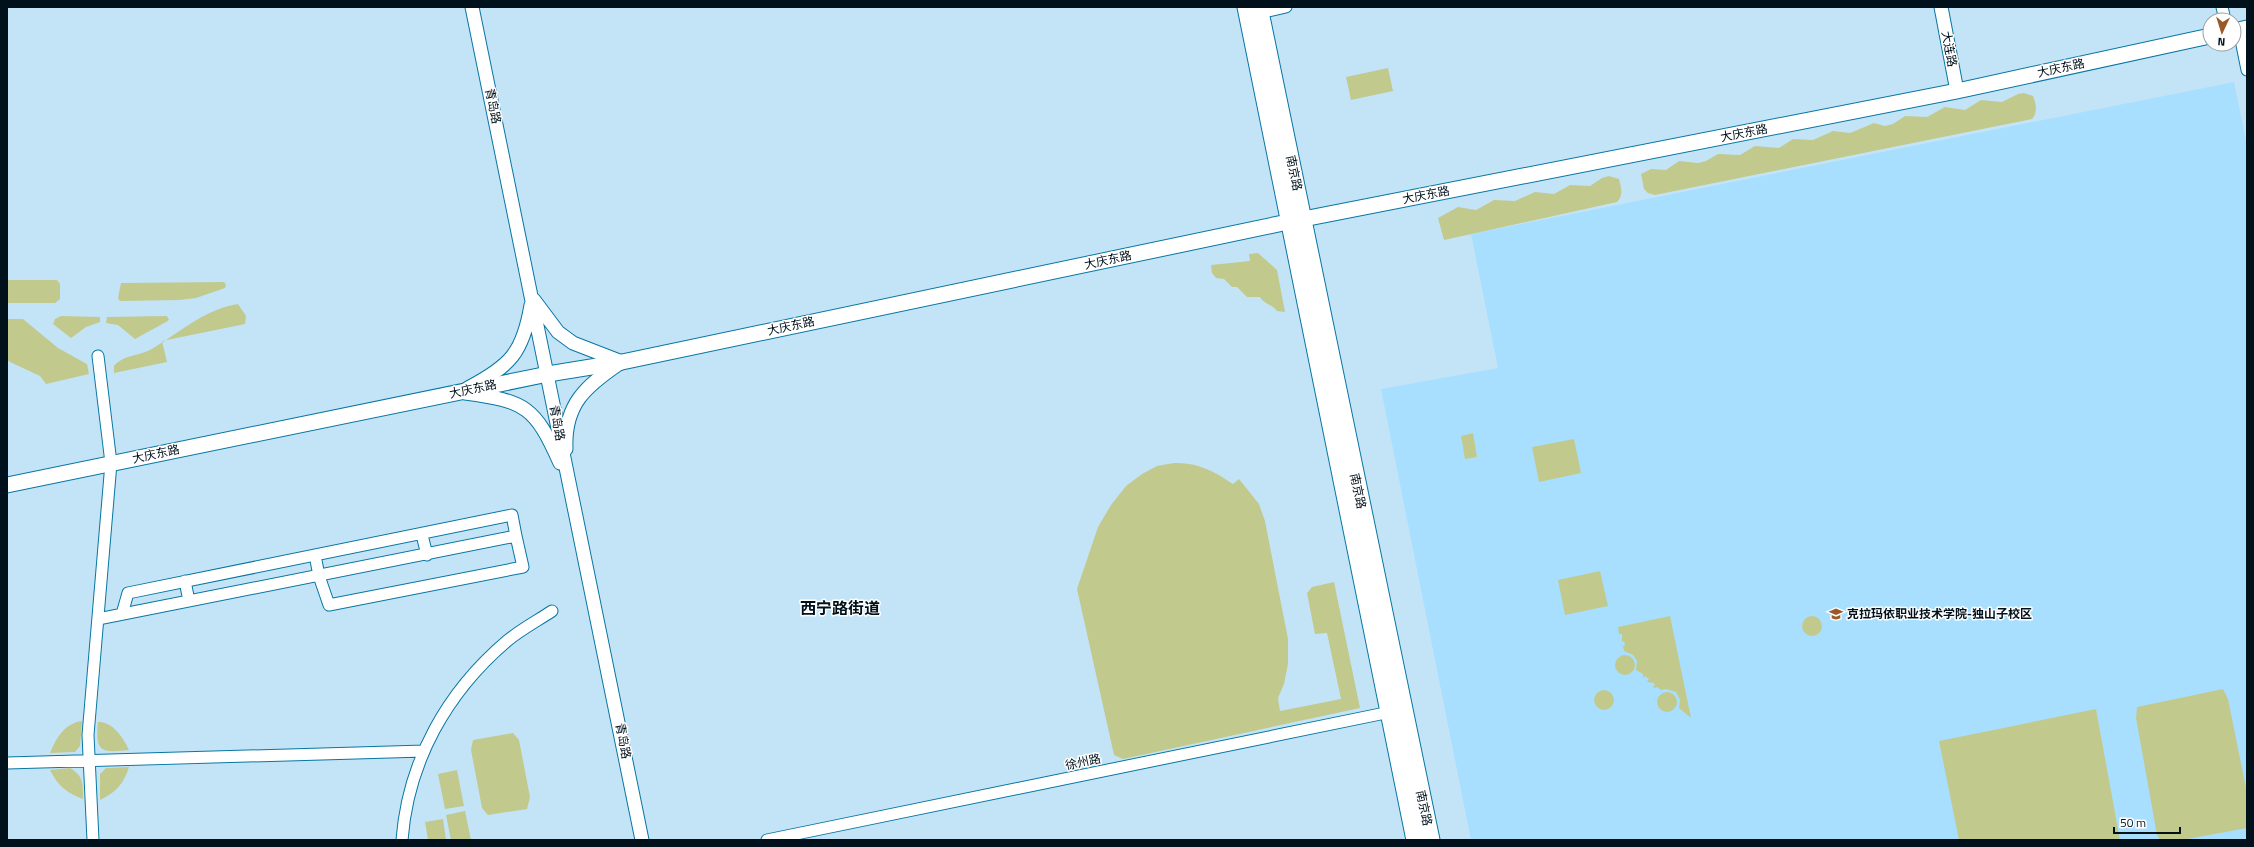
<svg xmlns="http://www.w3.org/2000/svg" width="2254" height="847" font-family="'Titillium Web','Noto Sans SC',sans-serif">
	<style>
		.built { fill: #a8dfff }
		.green { fill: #c2c98d }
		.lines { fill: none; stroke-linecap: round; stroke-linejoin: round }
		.minor-casing { stroke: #0776a2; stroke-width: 13 }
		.tertiary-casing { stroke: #0776a2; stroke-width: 15 }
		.secondary-casing { stroke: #0776a2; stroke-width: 17 }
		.primary-casing { stroke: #0776a2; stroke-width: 19 }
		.minor { stroke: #fff; stroke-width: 11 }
		.tertiary { stroke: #fff; stroke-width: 13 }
		.secondary { stroke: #fff; stroke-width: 15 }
		.primary { stroke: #fff; stroke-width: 17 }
		.labels { text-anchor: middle; stroke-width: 3; stroke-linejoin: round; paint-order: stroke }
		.street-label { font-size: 12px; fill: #01111b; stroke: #fff }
		.poi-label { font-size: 12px; font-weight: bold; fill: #01111b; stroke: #fff; text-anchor: start }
		.district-label { font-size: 16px; font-weight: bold; fill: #01111b; stroke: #fff }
	</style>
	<rect width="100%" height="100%" fill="#c3e4f7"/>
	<path class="built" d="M 2234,82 L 2247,146 L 2247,840 L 1471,840 L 1381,389 L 1498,368 L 1471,234 Z"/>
	<path class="green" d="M 1388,68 L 1393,91 L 1351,100 L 1346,77 Z
		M 2024,93 L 2033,96 C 2036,104 2038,112 2032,119 L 1655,195 L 1648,193 L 1644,189 L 1641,174 L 1651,169 L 1666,170 L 1679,161 L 1698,163 L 1706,161 L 1718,154 L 1740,155 L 1755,146 L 1779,148 L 1793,139 L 1813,140 L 1833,131 L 1850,133 L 1874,123 L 1885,126 L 1893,124 L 1905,116 L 1927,117 L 1945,107 L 1965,110 L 1981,100 L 2002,102 L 2018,94 Z
		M 1609,176 L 1619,179 C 1621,188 1624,195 1617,202 L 1444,240 L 1438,218 L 1458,207 L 1476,210 L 1494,200 L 1515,201 L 1535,192 L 1554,194 L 1570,185 L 1590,186 L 1602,178 Z
		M 1258,253 L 1277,270 L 1285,312 L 1277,311 C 1272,304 1265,305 1260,297 L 1247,297 L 1237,287 L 1232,287 L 1224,279 L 1216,278 L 1212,273 L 1211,265 L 1250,261 L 1249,254 Z
		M 7,280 L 57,280 L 60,284 L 60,299 L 55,303 L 7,303 Z
		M 224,282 L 226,285 L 225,288 L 196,298 L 180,300 L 120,301 L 118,298 L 121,283 Z
		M 238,304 L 246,316 L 245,324 L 162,341 L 167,362 L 114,373 L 114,366 C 123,355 138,356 150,350 C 180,333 204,309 238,304 Z
		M 61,316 L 100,317 L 100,322 L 86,327 L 71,338 L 53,324 L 55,319 Z
		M 167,316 L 169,320 L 166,322 L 135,339 L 118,325 L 106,323 L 107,317 Z
		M 7,319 L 23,319 L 58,348 L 87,364 L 89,374 L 46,384 L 40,376 L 10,362 L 7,360 Z
		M 1473,433 L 1477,457 L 1465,459 L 1461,436 Z
		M 1574,439 L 1581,473 L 1539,482 L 1532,447 Z
		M 1174,463 C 1197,462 1214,471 1233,484 L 1239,479 L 1259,504 L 1265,521 L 1288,639 L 1288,664 L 1284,684 L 1278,698 L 1280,711 L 1341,699 L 1327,633 L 1315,634 L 1307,593 L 1312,587 L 1334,582 L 1360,708 L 1123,759 L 1114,755 L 1077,589 L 1098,527 L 1111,505 L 1126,486 L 1142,474 L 1157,466 Z
		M 1600,571 L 1608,606 L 1565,615 L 1558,580 Z
		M 1670,616 L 1691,718 L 1679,708 L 1680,700 L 1676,692 L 1666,689 L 1661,690 L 1657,687 L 1655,688 L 1653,687 L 1655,684 L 1651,682 L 1650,683 L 1647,681 L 1649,679 L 1645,676 L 1643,678 L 1643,674 L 1636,670 L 1637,661 L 1633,655 L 1624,651 L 1623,646 L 1625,645 L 1624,641 L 1622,642 L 1622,634 L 1619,634 L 1618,627 Z
		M1802 626a10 10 0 1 1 20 0a10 10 0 1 1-20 0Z
		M1615 665a10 10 0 1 1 20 0a10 10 0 1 1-20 0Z
		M 2223,689 L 2228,699 L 2247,793 L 2247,828 L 2182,840 L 2160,840 L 2157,835 L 2136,718 L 2137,707 Z
		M1594 700a10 10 0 1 1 20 0a10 10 0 1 1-20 0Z
		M1657 702a10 10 0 1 1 20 0a10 10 0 1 1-20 0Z
		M 2096,709 L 2120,840 L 1959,840 L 1939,741 Z
		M 82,721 L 80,746 L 75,752 L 50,753 C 56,738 65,723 82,721 Z
		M 98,722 C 113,721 124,739 129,750 C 101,753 95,752 98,722 Z
		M 513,733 L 519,740 L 530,797 L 527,809 L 488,815 L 482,808 L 471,750 L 473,740 Z
		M 129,767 C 124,784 115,793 100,800 L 100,774 L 106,768 Z
		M 70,768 C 84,776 83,785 83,799 C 67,793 58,786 50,770 Z
		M 457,770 L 464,806 L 445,809 L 438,774 Z
		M 465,811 L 471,840 L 451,840 L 446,815 Z
		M 443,819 L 446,840 L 428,840 L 425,822 Z"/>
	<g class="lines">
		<g class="minor-casing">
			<path id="minor" d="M 2222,7 L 2225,20
				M 1254,14 L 1286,7
				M 2239,30 L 2247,70
				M 422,535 L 427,555
				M 315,555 L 319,576 L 329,605 L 523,567 L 516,536
				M 185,581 L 189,601
				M 98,619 L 516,536 L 512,515 L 128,593 L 122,614
				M 7,763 L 424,751
				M 93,840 L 88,735 L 111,463 L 98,356
				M 402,840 C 408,761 447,692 507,641 C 520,630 537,621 552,611
				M 767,840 L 1395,711"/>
		</g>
		<g class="tertiary-casing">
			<path id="tertiary" d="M 472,7 L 642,840
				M 1941,7 L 1957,91
				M 534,300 L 558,332 L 573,343 L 622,362
				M 468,388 C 510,366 523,353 531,305
				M 465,393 C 526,401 535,407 560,463
				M 566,449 C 564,404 586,386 620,363"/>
		</g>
		<g class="secondary-casing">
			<path id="secondary" d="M 2234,31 L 2247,28
				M 7,485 L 548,374 L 622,362 L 1288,222 L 1957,91 L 2210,36"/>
		</g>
		<g class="primary-casing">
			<path id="primary" d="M 1246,7 L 1415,840
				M 1259,7 L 1431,840"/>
		</g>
		<use href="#minor" class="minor"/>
		<use href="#tertiary" class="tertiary"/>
		<use href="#secondary" class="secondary"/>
		<use href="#primary" class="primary"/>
	</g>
	<defs>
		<g id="university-bare" transform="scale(1.08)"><path d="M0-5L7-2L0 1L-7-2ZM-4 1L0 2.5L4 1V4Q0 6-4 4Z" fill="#9a5727" stroke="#fff" stroke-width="2.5" paint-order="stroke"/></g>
	</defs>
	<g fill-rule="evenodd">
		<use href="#university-bare" x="1836" y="614"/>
	</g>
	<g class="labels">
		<g class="street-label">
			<text transform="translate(1949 49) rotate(79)" y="4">大连路</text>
			<text transform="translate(2061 68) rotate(-12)" y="4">大庆东路</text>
			<text transform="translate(493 106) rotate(78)" y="4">青岛路</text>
			<text transform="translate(1744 133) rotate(-11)" y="4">大庆东路</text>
			<text transform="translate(1294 173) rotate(78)" y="4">南京路</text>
			<text transform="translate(1426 195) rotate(-11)" y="4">大庆东路</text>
			<text transform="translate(1108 260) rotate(-12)" y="4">大庆东路</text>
			<text transform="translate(791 326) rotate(-12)" y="4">大庆东路</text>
			<text transform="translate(473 389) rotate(-12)" y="4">大庆东路</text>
			<text transform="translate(557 423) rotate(79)" y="4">青岛路</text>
			<text transform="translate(156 454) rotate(-12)" y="4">大庆东路</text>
			<text transform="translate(1358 491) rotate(78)" y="4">南京路</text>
			<text transform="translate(623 741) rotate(79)" y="4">青岛路</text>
			<text transform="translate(1083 762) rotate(-12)" y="4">徐州路</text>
			<text transform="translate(1424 808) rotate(78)" y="4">南京路</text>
		</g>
		<g class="poi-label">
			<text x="1847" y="618">克拉玛依职业技术学院-独山子校区</text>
		</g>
		<g class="district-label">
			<text x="840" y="614">西宁路街道</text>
		</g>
	</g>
	<rect width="2254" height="847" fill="none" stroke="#01111b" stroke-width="16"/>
	<g transform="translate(2222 32) rotate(184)"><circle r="19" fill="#ffffff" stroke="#99a0a4"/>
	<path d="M0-3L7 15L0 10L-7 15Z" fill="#9a5727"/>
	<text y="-6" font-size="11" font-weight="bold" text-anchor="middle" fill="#01111b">N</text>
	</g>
	<path d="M2114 827v6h66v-6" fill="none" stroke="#01111b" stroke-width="2"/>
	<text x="2120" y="827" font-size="12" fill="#01111b" stroke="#ffffff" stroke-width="3" paint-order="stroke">50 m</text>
</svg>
